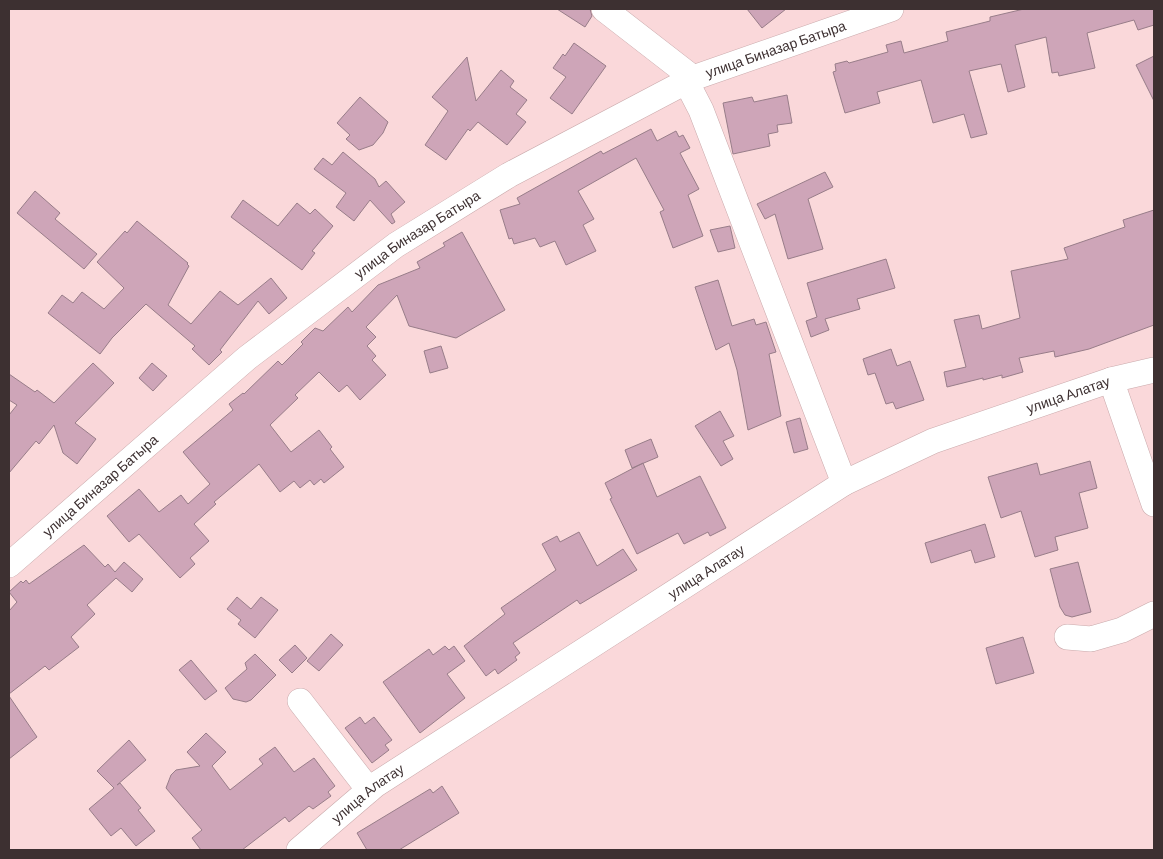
<svg xmlns="http://www.w3.org/2000/svg" width="1163" height="859" font-family="Barlow,sans-serif">
	<style>
		.building { fill: #cea5b8; stroke: #987d89 }
		.lines { fill: none; stroke-linecap: round; stroke-linejoin: round }
		.minor-casing { stroke: #caaaac; stroke-width: 26 }
		.minor { stroke: #fff; stroke-width: 25 }
		.labels { text-anchor: middle; stroke-width: 4; stroke-linejoin: round; paint-order: stroke }
		.street-label { font-size: 14px; fill: #3d3031; stroke: #fad8da }
	</style>
	<rect width="100%" height="100%" fill="#fad8da"/>
	<path class="building" d="M 557,9 L 590,9 L 592,16 L 585,27 Z
		M 747,9 L 786,9 L 762,28 Z
		M 1024,9 L 1154,9 L 1154,25 L 1138,30 L 1134,20 L 1087,33 L 1095,68 L 1059,76 L 1058,72 L 1052,73 L 1046,37 L 1015,45 L 1025,87 L 1008,92 L 1001,64 L 969,71 L 987,134 L 971,138 L 964,114 L 933,123 L 921,80 L 877,92 L 880,103 L 845,113 L 833,72 L 836,71 L 835,64 L 847,61 L 849,63 L 888,52 L 886,45 L 901,41 L 904,53 L 948,41 L 946,32 L 990,21 L 990,17 Z
		M 574,43 L 606,66 L 572,114 L 550,98 L 566,77 L 553,68 L 563,54 L 565,56 Z
		M 1154,56 L 1154,101 L 1136,65 Z
		M 467,57 L 476,101 L 501,70 L 514,81 L 510,87 L 527,100 L 516,114 L 526,122 L 507,145 L 478,122 L 470,131 L 468,129 L 446,160 L 425,145 L 448,111 L 432,97 Z
		M 787,95 L 792,123 L 777,125 L 778,132 L 768,134 L 770,146 L 733,154 L 723,103 L 752,97 L 754,102 Z
		M 360,97 L 388,122 L 383,133 L 373,145 L 359,150 L 346,139 L 350,135 L 337,123 Z
		M 651,129 L 657,141 L 676,131 L 679,137 L 683,135 L 690,148 L 680,153 L 699,189 L 688,195 L 703,236 L 673,248 L 660,212 L 664,210 L 636,158 L 578,191 L 594,219 L 583,225 L 596,251 L 566,265 L 555,241 L 540,247 L 535,238 L 514,244 L 512,238 L 509,239 L 500,210 L 520,204 L 517,198 L 601,151 L 603,154 Z
		M 343,152 L 375,179 L 379,187 L 386,181 L 405,202 L 391,214 L 395,222 L 392,224 L 370,200 L 354,221 L 336,207 L 346,193 L 314,169 L 323,158 L 332,165 Z
		M 825,172 L 833,187 L 808,199 L 823,249 L 788,259 L 775,214 L 765,219 L 757,204 Z
		M 35,191 L 60,213 L 55,219 L 97,254 L 84,269 L 17,213 Z
		M 243,200 L 278,226 L 297,203 L 310,214 L 315,209 L 333,226 L 312,251 L 315,253 L 302,270 L 231,217 Z
		M 1154,210 L 1154,325 L 1089,349 L 1055,357 L 1054,351 L 1019,358 L 1023,372 L 1002,378 L 1002,375 L 983,380 L 983,378 L 947,387 L 944,372 L 966,367 L 954,320 L 979,315 L 982,329 L 1020,318 L 1011,271 L 1068,259 L 1064,248 L 1125,227 L 1123,220 Z
		M 137,221 L 188,263 L 187,264 L 189,266 L 168,305 L 191,324 L 220,291 L 238,305 L 271,278 L 287,298 L 269,314 L 258,301 L 220,350 L 222,352 L 209,365 L 192,349 L 195,346 L 146,304 L 112,338 L 100,354 L 48,313 L 62,295 L 73,303 L 82,292 L 104,309 L 124,288 L 97,262 L 125,231 L 127,233 Z
		M 730,226 L 735,248 L 718,252 L 710,230 Z
		M 462,232 L 505,310 L 456,338 L 409,326 L 397,295 L 366,327 L 376,337 L 367,346 L 376,356 L 372,360 L 386,375 L 360,400 L 347,385 L 339,392 L 319,372 L 295,395 L 298,398 L 270,425 L 291,452 L 319,430 L 332,447 L 330,449 L 344,467 L 324,483 L 321,479 L 314,485 L 310,480 L 300,488 L 294,481 L 280,492 L 259,464 L 214,502 L 216,504 L 194,524 L 209,541 L 190,558 L 195,564 L 180,578 L 139,534 L 129,542 L 107,516 L 139,489 L 159,512 L 181,495 L 188,504 L 210,484 L 183,452 L 233,410 L 229,404 L 243,393 L 244,394 L 278,361 L 282,365 L 303,344 L 301,342 L 315,328 L 323,331 L 348,307 L 352,312 L 378,285 L 420,268 L 417,262 L 445,246 L 443,243 Z
		M 886,259 L 895,288 L 857,299 L 860,309 L 825,319 L 829,330 L 811,337 L 806,321 L 817,317 L 807,283 Z
		M 718,280 L 732,326 L 754,319 L 756,325 L 766,322 L 776,352 L 769,354 L 781,416 L 748,430 L 737,370 L 729,343 L 716,350 L 695,287 Z
		M 441,346 L 448,368 L 430,373 L 424,351 Z
		M 891,349 L 897,366 L 910,361 L 924,400 L 896,409 L 893,402 L 886,404 L 875,373 L 868,375 L 863,359 Z
		M 93,363 L 114,383 L 75,423 L 96,439 L 77,464 L 63,453 L 54,425 L 39,444 L 36,441 L 9,473 L 9,415 L 17,405 L 9,400 L 9,374 L 35,392 L 37,390 L 54,403 Z
		M 152,363 L 167,376 L 153,391 L 139,378 Z
		M 720,411 L 734,436 L 723,441 L 733,459 L 721,466 L 695,426 Z
		M 800,418 L 808,449 L 794,453 L 786,422 Z
		M 651,439 L 658,457 L 632,468 L 625,450 Z
		M 1090,461 L 1097,488 L 1079,493 L 1088,528 L 1055,537 L 1058,550 L 1035,557 L 1021,511 L 1001,518 L 988,477 L 1037,463 L 1040,475 Z
		M 643,463 L 657,497 L 700,476 L 726,528 L 710,536 L 708,532 L 684,544 L 678,533 L 637,554 L 610,499 L 612,498 L 605,483 Z
		M 985,524 L 995,557 L 975,563 L 971,550 L 931,563 L 925,543 Z
		M 579,532 L 597,566 L 623,549 L 637,570 L 580,604 L 577,600 L 513,643 L 520,653 L 515,657 L 517,660 L 498,674 L 495,669 L 486,676 L 464,646 L 505,614 L 501,608 L 556,570 L 542,544 L 557,536 L 560,542 Z
		M 84,545 L 105,567 L 108,564 L 115,572 L 124,562 L 143,579 L 132,592 L 116,578 L 87,605 L 95,614 L 71,637 L 79,647 L 49,670 L 45,666 L 9,694 L 9,611 L 17,602 L 9,592 L 21,581 L 23,583 L 26,580 L 29,584 Z
		M 1078,562 L 1091,612 L 1072,617 L 1065,615 L 1060,607 L 1050,569 Z
		M 237,597 L 251,609 L 261,597 L 278,610 L 255,638 L 238,624 L 241,620 L 227,609 Z
		M 331,634 L 343,645 L 319,671 L 307,661 Z
		M 1023,637 L 1034,673 L 996,684 L 986,648 Z
		M 295,645 L 307,658 L 292,673 L 279,660 Z
		M 445,646 L 449,650 L 454,646 L 465,661 L 447,674 L 465,698 L 420,733 L 383,682 L 429,649 L 433,655 Z
		M 255,654 L 276,675 L 251,700 L 246,702 L 233,699 L 225,688 L 247,669 L 245,663 Z
		M 191,660 L 217,691 L 205,700 L 179,670 Z
		M 9,696 L 37,737 L 9,759 Z
		M 360,717 L 365,724 L 374,717 L 392,740 L 385,745 L 389,750 L 372,763 L 345,728 Z
		M 206,733 L 226,752 L 212,766 L 230,790 L 263,764 L 259,759 L 275,747 L 294,772 L 314,758 L 335,786 L 328,792 L 331,796 L 313,809 L 309,806 L 289,822 L 285,817 L 242,850 L 201,850 L 192,838 L 202,830 L 166,788 L 171,775 L 176,770 L 200,766 L 187,752 Z
		M 129,740 L 146,760 L 117,785 L 120,783 L 141,808 L 138,810 L 155,831 L 136,846 L 121,828 L 111,836 L 89,809 L 114,788 L 97,771 Z
		M 442,786 L 459,813 L 399,850 L 367,850 L 357,833 L 430,789 L 433,793 Z"/>
	<g class="lines">
		<g class="minor-casing">
			<g id="minor">
				<path d="M 604,9 L 693,78"/>
				<path d="M 686,81 L 701,110 L 844,483"/>
				<path d="M 1111,380 L 1154,504"/>
				<path id="s1" d="M 9,565 L 247,358 L 396,245 L 509,175 L 693,78 L 891,9"/>
				<path d="M 1067,637 L 1091,639 L 1122,630 L 1154,614"/>
				<path d="M 300,701 L 369,790"/>
				<path id="s2" d="M 299,850 L 375,785 L 844,483 L 933,441 L 1111,380 L 1154,370"/>
			</g>
		</g>
		<use href="#minor" class="minor"/>
	</g>
	<g class="labels">
		<g class="street-label">
			<text dy="5" stroke="none"><textPath href="#s1" startOffset="931">улица Биназар Батыра</textPath></text>
			<text dy="5" stroke="none"><textPath href="#s1" startOffset="526">улица Биназар Батыра</textPath></text>
			<text dy="5" stroke="none"><textPath href="#s2" startOffset="899">улица Алатау</textPath></text>
			<text dy="5" stroke="none"><textPath href="#s1" startOffset="121">улица Биназар Батыра</textPath></text>
			<text dy="5" stroke="none"><textPath href="#s2" startOffset="494">улица Алатау</textPath></text>
			<text dy="5" stroke="none"><textPath href="#s2" startOffset="89">улица Алатау</textPath></text>
		</g>
	</g>
	<rect width="1163" height="859" fill="none" stroke="#3d3031" stroke-width="20"/>
</svg>
